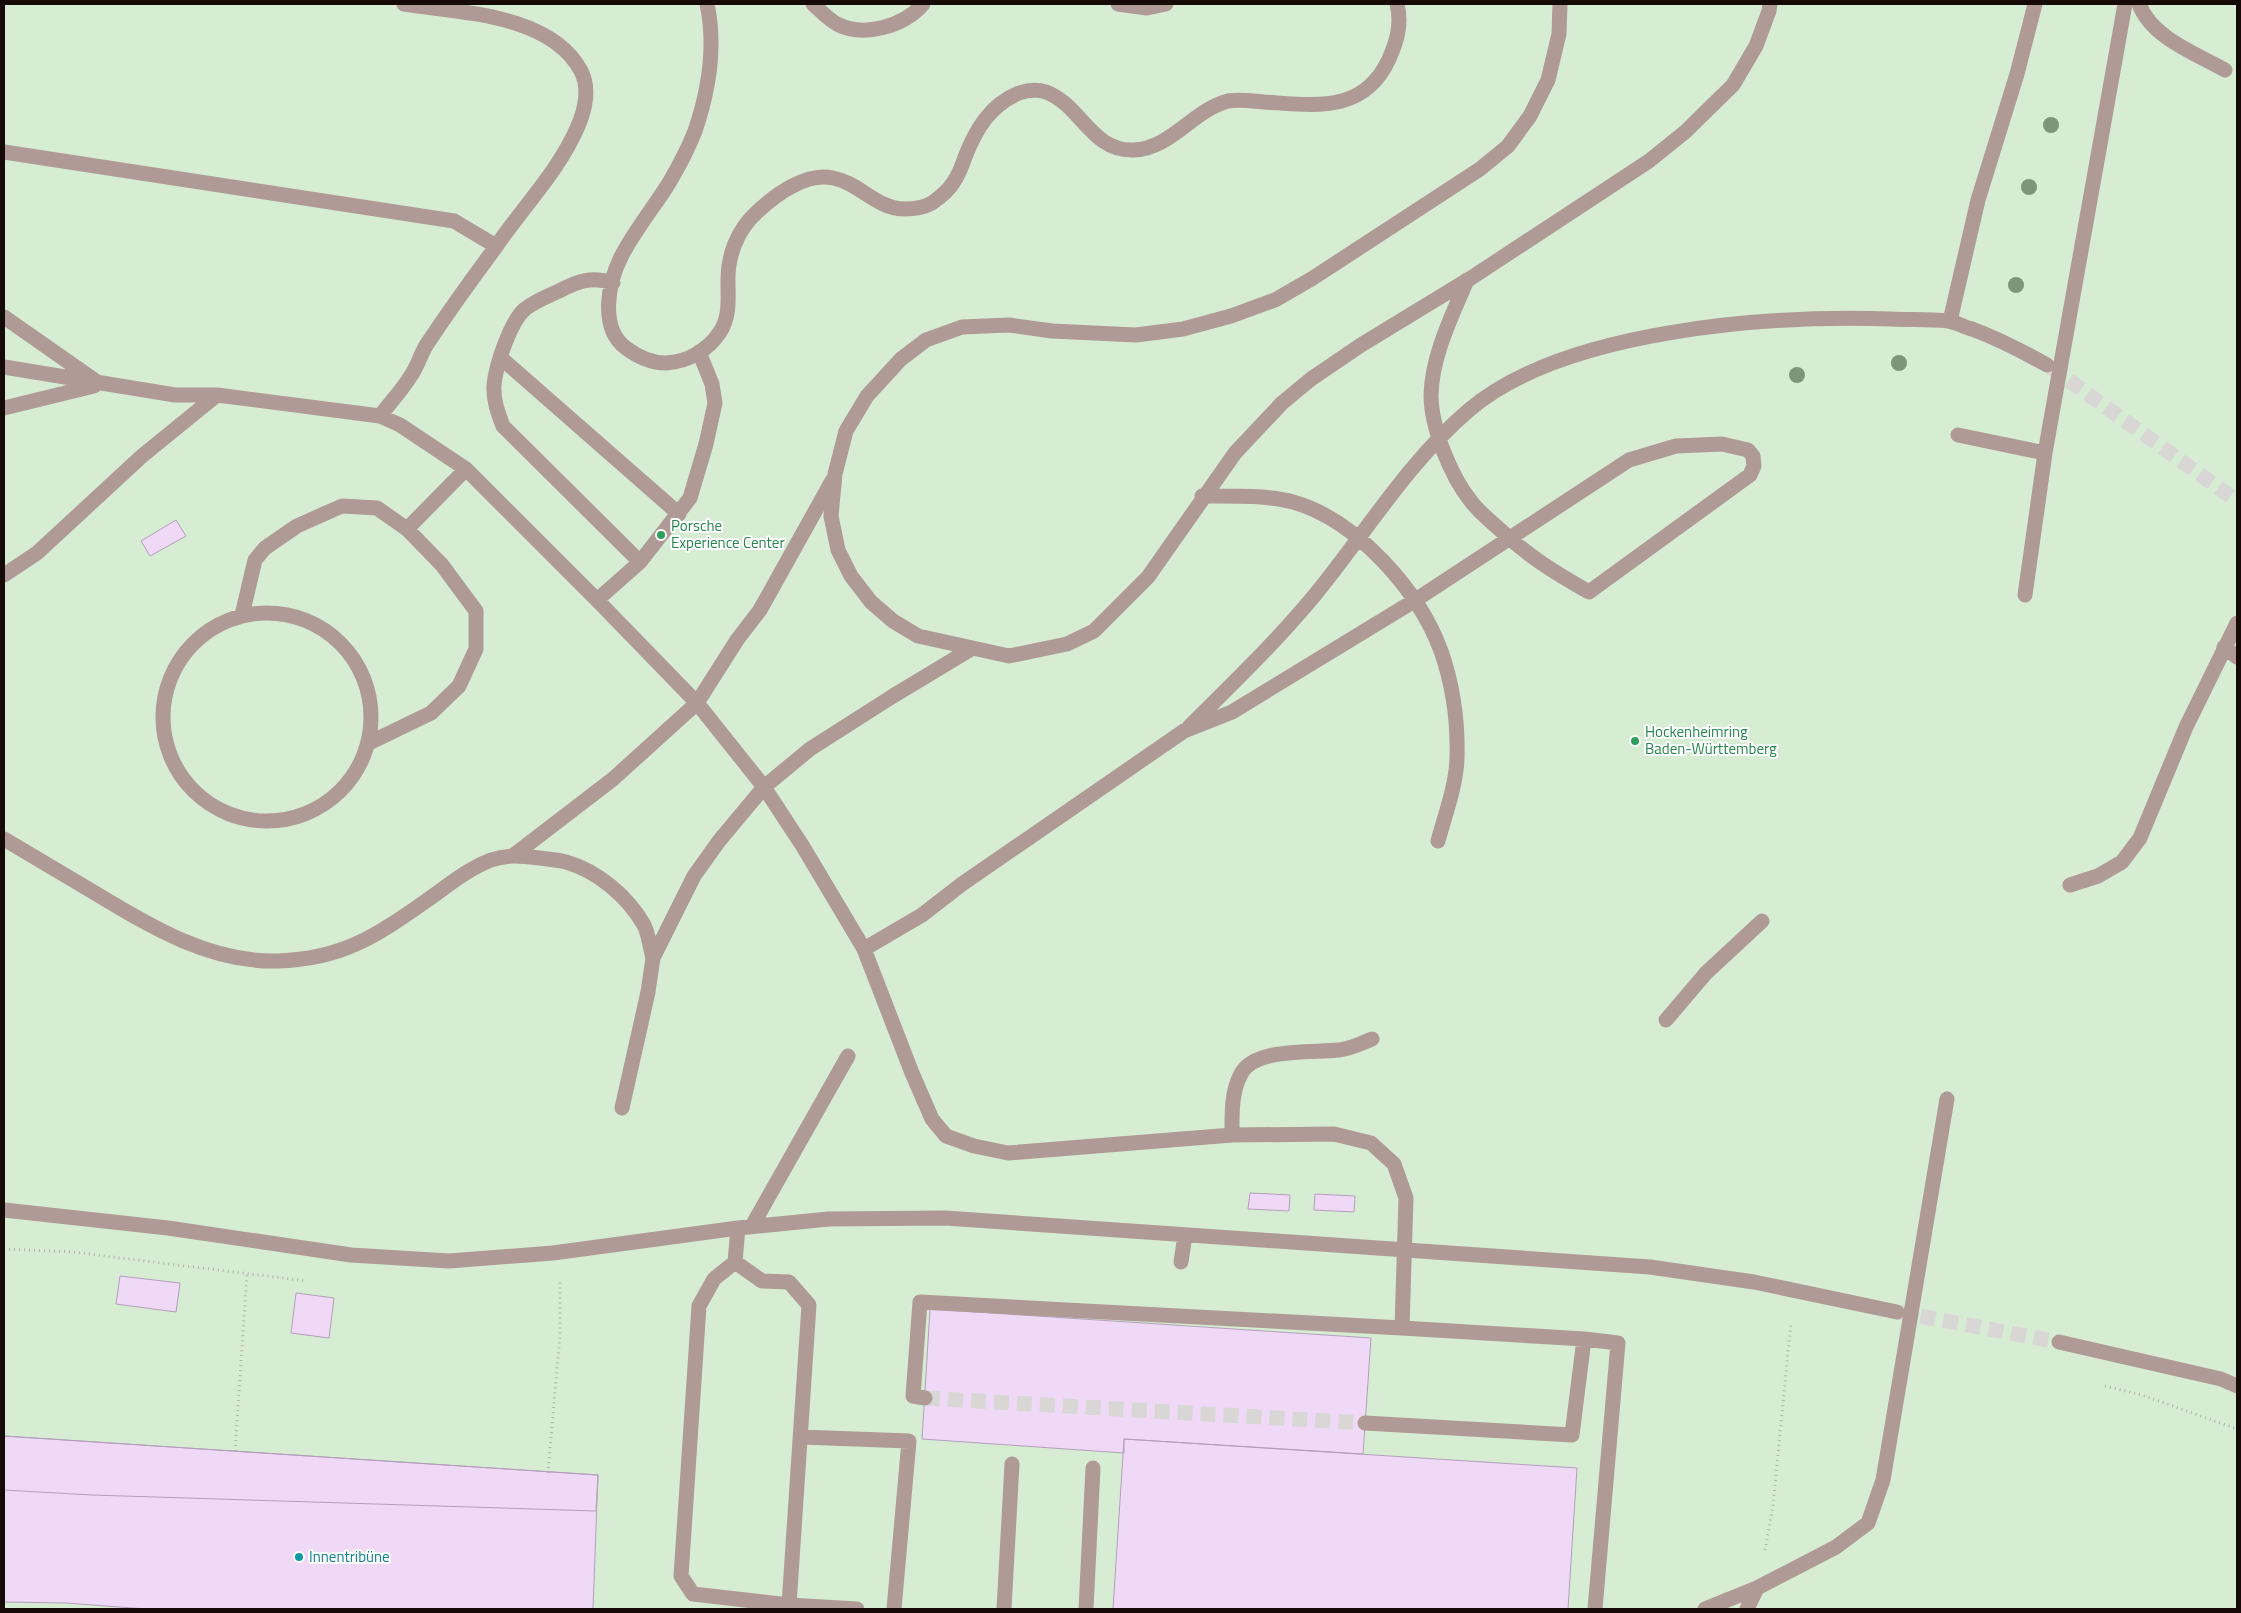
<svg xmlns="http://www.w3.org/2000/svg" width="2241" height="1613" font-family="'Titillium Web',sans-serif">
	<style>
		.green { fill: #d6edd4 }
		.building { fill: #efd9f7; stroke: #b49fbb }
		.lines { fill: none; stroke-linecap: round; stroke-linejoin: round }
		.minor-tunnel { stroke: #d9d7d6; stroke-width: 15; stroke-dasharray: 15 8; stroke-linecap: butt }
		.path { stroke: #b2afad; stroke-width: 3; stroke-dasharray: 1 4; stroke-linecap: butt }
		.minor { stroke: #b09a96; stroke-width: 15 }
		.tree { fill: #7c957b }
		.leisure-dot { fill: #2e9e5b; stroke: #fff; stroke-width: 2 }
		.culture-dot { fill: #0f9aa8; stroke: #fff; stroke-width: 2 }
		.labels { text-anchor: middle; stroke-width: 4; stroke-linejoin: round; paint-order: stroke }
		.leisure-label { font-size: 15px; fill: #27864d; stroke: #fff; text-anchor: start }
		.culture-label { font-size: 15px; fill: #0d838f; stroke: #fff; text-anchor: start }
	</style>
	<rect width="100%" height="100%" fill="#fbfbfb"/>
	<path class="green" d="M 4,4 L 2237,4 L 2237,1609 L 4,1609 Z"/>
	<path class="building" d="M 176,520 L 186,536 L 150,556 L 141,541 Z
		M 1250,1193 L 1290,1195 L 1289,1211 L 1248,1209 Z
		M 1315,1194 L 1355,1196 L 1354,1212 L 1314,1210 Z
		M 120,1276 L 180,1283 L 176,1312 L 116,1304 Z
		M 296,1293 L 334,1298 L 329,1338 L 291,1333 Z
		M 930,1309 L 1371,1338 L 1363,1454 L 1124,1439 L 1124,1453 L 922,1439 Z
		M 4,1436 L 598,1475 L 596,1511 L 92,1495 L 4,1490 Z
		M 4,1436 L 598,1475 L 593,1609 L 146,1609 L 66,1603 L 4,1602 Z
		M 1124,1439 L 1577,1468 L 1568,1609 L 1113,1609 Z"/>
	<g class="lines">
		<path class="minor-tunnel" d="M 2050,367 L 2237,501
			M 1898,1312 L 2059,1342
			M 925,1398 L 1365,1423"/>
		<path class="path" d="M 4,1249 L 73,1252 L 307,1281
			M 2105,1386 L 2142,1395 L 2237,1429
			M 235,1451 L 247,1274
			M 548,1473 L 560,1334 L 560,1282
			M 1765,1550 L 1773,1505 L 1791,1322"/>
		<path class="minor" d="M 707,4 C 716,46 709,90 695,131 C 688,149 679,166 669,183 C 654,207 635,230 622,255 C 608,282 599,328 626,348 C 638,357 651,363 666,363 C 688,362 708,350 720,332 C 730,316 728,301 728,283 C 727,257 737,230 757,212 C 775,195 806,172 833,178 C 860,183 876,209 905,209 C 915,209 923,208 932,203 C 939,198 948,191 953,183 C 958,176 962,166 965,157 C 976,129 990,105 1019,93 C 1028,90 1037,89 1046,92 C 1081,105 1091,151 1133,150 C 1171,149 1193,110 1228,101 C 1239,99 1253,101 1264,102 C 1314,105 1364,114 1389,59 C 1397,41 1402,24 1397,4
			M 813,4 C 821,11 828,19 837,24 C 864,38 904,26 923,4
			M 1118,4 L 1147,8 L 1166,4
			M 1560,4 L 1559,34 L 1548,80 L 1530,116 L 1508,146 L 1480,169 L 1313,278 L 1275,300 L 1231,316 L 1183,329 L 1136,335 L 1052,331 L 1009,325 L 962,327 L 926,340 L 901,359 L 867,396 L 846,431 L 835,474 L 831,516 L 838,550 L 851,576 L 871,602 L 893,621 L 918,636 L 1009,656 L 1067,644 L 1094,631 L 1148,577 L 1235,453 L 1282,403 L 1311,379 L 1361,345 L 1471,278 L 1649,161 L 1685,132 L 1733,85 L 1756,46 L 1769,11 L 1770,4
			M 2139,4 C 2152,38 2195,53 2225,70
			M 4,152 L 454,221 L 496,246
			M 613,283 C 592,276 578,281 559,291 C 548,296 535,301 525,309 C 510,322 496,365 494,385 C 493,400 498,413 503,426 L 640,562
			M 4,317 L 97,382
			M 1950,321 L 1978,200 L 2017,74 L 2035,4
			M 501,358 L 679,514
			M 4,367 L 175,395 L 217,395
			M 4,408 L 94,386
			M 380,416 C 390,403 403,389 412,374 C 418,365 421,353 427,344 C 449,311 472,279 495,248 C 522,208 559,171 578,126 C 585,110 590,88 581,71 C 551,14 461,13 404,4
			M 1958,435 L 2045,453
			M 1202,496 C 1229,496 1268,495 1293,502 C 1357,520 1419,591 1441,651 C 1453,685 1458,724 1457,759 C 1456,786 1445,815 1438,841
			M 4,575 L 37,553 L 142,456 L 217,395 L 380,416 L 400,425 L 466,469 L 597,600 L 697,703 L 764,787 L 802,845 L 864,949 L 922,915 L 962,884 L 1184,731 L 1232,712 L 1414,601 L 1629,460 L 1676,446 L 1722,444 L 1748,450 L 1753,456 L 1754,466 L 1750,475 L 1589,592 C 1552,571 1528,556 1497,527 C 1488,519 1477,510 1470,500 C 1458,485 1450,468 1443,450 C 1437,434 1431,413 1431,395 C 1432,355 1452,316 1467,280
			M 2025,595 L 2045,453 L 2125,4
			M 597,600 L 640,562 L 690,498 L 706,444 L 715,403 L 712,384 L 699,352
			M163 717a104 104 0 1 1 208 0a104 104 0 1 1-208 0Z
			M 242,615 L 255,560 L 265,548 L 297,526 L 342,506 L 377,508 L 407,529 L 466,469
			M 2224,647 L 2237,657
			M 1189,727 C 1232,684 1275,643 1314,596 C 1365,534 1407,463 1469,410 C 1564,329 1771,315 1891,319 C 1910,320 1929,319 1948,321 C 1956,322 1964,327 1972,329 C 1999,339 2022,351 2047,365
			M 369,743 L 431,713 L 459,686 L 476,649 L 476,611 L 442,565 L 407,529
			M 4,839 C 34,857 65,875 95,893 C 151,927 211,963 278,961 C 346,959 380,933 433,896 C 451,883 470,868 491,860 C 508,854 522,856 540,858 C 548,859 558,860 566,862 C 598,871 628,897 644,925 C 649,935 650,948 653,958
			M 514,855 L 613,779 L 697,703 L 737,640 L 760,610 L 832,481
			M 2070,885 L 2098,876 L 2122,862 L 2140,838 L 2186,727 L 2237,623
			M 864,949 L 912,1073 L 932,1119 L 946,1136 L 974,1146 L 1008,1153 L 1232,1135
			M 1666,1020 L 1706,973 L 1762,921
			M 622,1108 L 648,992 L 653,958 L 694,876 L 719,841 L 764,787 L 810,749 L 893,696 L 971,649
			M 4,1210 L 168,1228 L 351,1255 L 449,1261 L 553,1253 L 738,1228 L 829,1219 L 945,1218 L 1650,1267 L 1754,1282 L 1897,1312
			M 752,1226 L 848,1056
			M 738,1228 L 735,1262 L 714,1279 L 699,1306 L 681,1576 L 693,1594 L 789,1605 L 857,1609
			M 735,1262 L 762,1281 L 789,1282 L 809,1305 L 789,1605
			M 1181,1262 L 1185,1235
			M 1402,1328 L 1584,1339 L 1618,1343 L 1595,1609
			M 2059,1342 L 2221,1379 L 2237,1386
			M 925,1398 L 913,1396 L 920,1302 L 1402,1328 L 1406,1198 L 1394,1164 L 1371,1143 L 1334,1134 L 1232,1135 C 1232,1115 1231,1092 1241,1074 C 1254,1047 1315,1053 1339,1050 C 1350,1049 1362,1043 1372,1039
			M 1365,1423 L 1572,1435 L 1584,1339
			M 801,1437 L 909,1441 L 894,1609
			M 1004,1609 L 1012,1464
			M 1086,1609 L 1093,1468
			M 1705,1609 L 1757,1588
			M 1747,1609 L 1757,1588 L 1836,1547 L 1868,1523 L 1883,1480 L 1947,1099"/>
	</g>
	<g class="tree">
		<circle cx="2051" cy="125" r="8"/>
		<circle cx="2029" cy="187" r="8"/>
		<circle cx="2016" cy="285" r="8"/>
		<circle cx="1899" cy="363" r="8"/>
		<circle cx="1797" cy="375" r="8"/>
	</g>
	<g class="leisure-dot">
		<circle cx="661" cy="535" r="5"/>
		<circle cx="1635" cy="741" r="5"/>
	</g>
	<circle class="culture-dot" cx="299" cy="1557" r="5"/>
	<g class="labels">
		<g class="leisure-label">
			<text x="671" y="531">Porsche<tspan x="671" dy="17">Experience Center</tspan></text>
			<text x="1645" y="737">Hockenheimring<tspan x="1645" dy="17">Baden-Württemberg</tspan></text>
		</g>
		<g class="culture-label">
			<text x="309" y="1562">Innentribüne</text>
		</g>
	</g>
	<rect width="2241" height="1613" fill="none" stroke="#160a06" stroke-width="10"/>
</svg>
